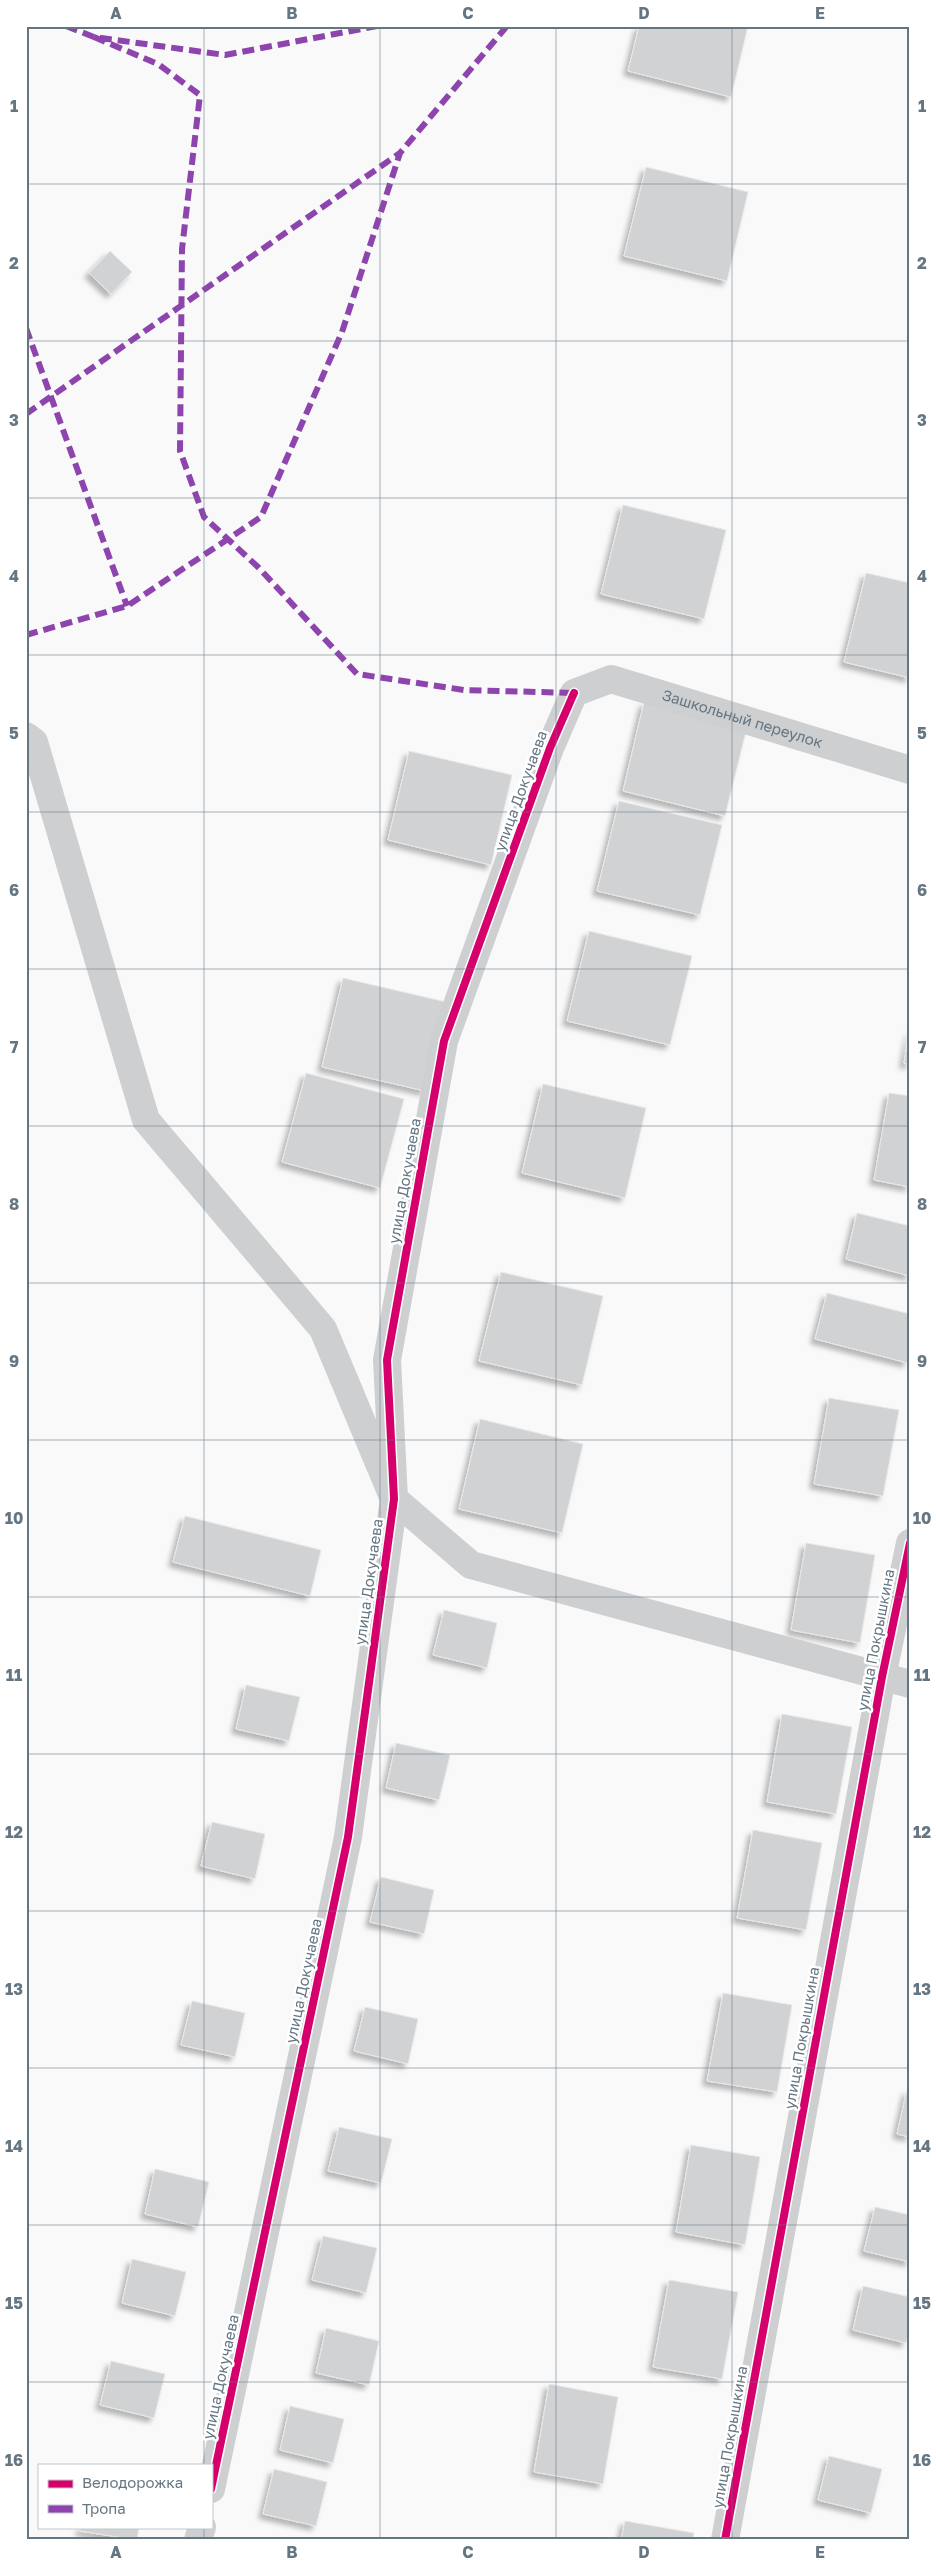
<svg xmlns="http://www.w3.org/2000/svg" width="936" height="2566" font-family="'Golos Text',sans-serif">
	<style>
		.building { fill: #d0d2d3; stroke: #e8e8e8; filter: url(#shadow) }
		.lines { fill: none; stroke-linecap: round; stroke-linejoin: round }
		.minor { stroke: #cecfd0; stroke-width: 28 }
		.quiet { stroke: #8e44ad; stroke-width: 6; stroke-dasharray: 12 6; stroke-linecap: butt }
		.cycleway-casing { stroke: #fff; stroke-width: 11 }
		.cycleway { stroke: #d6006c; stroke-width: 8 }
		.grid { fill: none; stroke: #657683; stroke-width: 1; stroke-opacity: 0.55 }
		.labels { text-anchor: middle; stroke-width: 5; stroke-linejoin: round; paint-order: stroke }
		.street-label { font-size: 15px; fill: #657683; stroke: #fff }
		.neatline { fill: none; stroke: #657683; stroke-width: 2 }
		.grid-label { font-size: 16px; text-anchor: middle; font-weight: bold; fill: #657683 }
	</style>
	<defs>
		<filter id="shadow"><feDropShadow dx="-4.5" dy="4.5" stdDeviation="2.5" flood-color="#0004"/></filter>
	</defs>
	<rect width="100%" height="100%" fill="#f9f9f9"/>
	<path class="building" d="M 639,26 L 748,26 L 731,97 L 628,71 Z
		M 646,167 L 748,192 L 727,281 L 624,256 Z
		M 110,251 L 132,272 L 111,294 L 89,273 Z
		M 623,505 L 726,530 L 704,619 L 601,594 Z
		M 866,573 L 910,583 L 910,678 L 844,662 Z
		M 644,702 L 747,727 L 725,816 L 623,791 Z
		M 409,751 L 512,775 L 491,865 L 388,840 Z
		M 619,801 L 722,825 L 700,915 L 597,891 Z
		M 589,931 L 692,956 L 670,1045 L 567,1021 Z
		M 343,978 L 446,1002 L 425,1091 L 322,1067 Z
		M 910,1030 L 910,1065 L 904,1063 Z
		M 306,1073 L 404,1099 L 380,1188 L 282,1162 Z
		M 543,1084 L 646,1108 L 625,1198 L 522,1173 Z
		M 889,1093 L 910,1096 L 910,1187 L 874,1180 Z
		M 857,1213 L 910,1226 L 910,1276 L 846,1259 Z
		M 501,1272 L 603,1296 L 582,1385 L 479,1361 Z
		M 827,1293 L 910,1314 L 908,1363 L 815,1339 Z
		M 829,1398 L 899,1410 L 883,1496 L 814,1484 Z
		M 480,1419 L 583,1444 L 562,1533 L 459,1509 Z
		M 185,1516 L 321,1550 L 310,1596 L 173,1562 Z
		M 806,1543 L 875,1555 L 860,1643 L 791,1630 Z
		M 444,1610 L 497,1623 L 487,1668 L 433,1655 Z
		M 246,1685 L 300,1697 L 289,1741 L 236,1729 Z
		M 782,1714 L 852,1727 L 836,1814 L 767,1802 Z
		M 396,1743 L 450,1755 L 439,1800 L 386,1788 Z
		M 212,1822 L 265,1834 L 255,1879 L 201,1866 Z
		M 753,1830 L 822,1843 L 806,1930 L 737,1918 Z
		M 381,1877 L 434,1890 L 424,1934 L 370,1922 Z
		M 723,1993 L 792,2005 L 777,2092 L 707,2081 Z
		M 192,2001 L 245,2013 L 235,2057 L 181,2045 Z
		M 365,2007 L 418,2019 L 408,2064 L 354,2051 Z
		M 907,2090 L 910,2091 L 910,2137 L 897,2134 Z
		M 339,2127 L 392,2139 L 381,2183 L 328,2171 Z
		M 691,2145 L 760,2157 L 745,2245 L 676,2232 Z
		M 155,2169 L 209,2182 L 198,2227 L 145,2214 Z
		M 875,2207 L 910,2215 L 910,2262 L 864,2251 Z
		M 323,2236 L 377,2248 L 366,2293 L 312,2280 Z
		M 132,2259 L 186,2272 L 175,2316 L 122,2303 Z
		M 669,2280 L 738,2292 L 722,2379 L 653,2367 Z
		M 863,2286 L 910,2297 L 910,2327 L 906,2343 L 853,2330 Z
		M 326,2328 L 379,2341 L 369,2385 L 316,2373 Z
		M 111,2361 L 165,2374 L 154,2418 L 100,2405 Z
		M 549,2384 L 618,2397 L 603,2484 L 534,2472 Z
		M 290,2406 L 344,2419 L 333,2463 L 280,2450 Z
		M 829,2456 L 882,2469 L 871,2513 L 818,2500 Z
		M 274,2469 L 327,2482 L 316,2526 L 263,2514 Z
		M 625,2521 L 694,2533 L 693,2540 L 621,2540 Z
		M 81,2527 L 139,2527 L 137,2540 L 80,2531 Z"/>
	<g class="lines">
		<g class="minor">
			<path d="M 26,736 L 34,742 L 146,1120 L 323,1329 L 394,1499 L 471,1565 L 910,1684"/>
			<path id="s1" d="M 211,2489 L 348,1837 L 394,1499 L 387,1360 L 444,1041 L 550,748 L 574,693 L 611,679 L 910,770"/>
			<path d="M 198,2540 L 202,2527"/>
			<path d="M 725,2540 L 882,1677 L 910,1543"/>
		</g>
		<path class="quiet" d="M 66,26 L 94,37 L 225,55 L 377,26
			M 94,37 L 158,64 L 200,95 L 182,249 L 180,451 L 204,517 L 259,568 L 357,674 L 464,690 L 574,693
			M 26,328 L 127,606
			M 26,414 L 400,153
			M 26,635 L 127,606 L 261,517 L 342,332 L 400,153 L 507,26"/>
		<g class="cycleway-casing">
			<path id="cycleway" d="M 211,2489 L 348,1837 L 394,1499 L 387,1360 L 444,1041 L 550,748 L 574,693
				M 725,2540 L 882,1677 L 910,1543"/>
		</g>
		<use href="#cycleway" class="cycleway"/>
	</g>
	<path class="grid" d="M 204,26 L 204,2465M 380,26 L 380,2540M 556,26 L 556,2540M 732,26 L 732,2540M 26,184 L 910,184M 26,341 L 910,341M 26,498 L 910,498M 26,655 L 910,655M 26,812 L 910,812M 26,969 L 910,969M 26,1126 L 910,1126M 26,1283 L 910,1283M 26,1440 L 910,1440M 26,1597 L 910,1597M 26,1754 L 910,1754M 26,1911 L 910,1911M 26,2068 L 910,2068M 26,2225 L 910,2225M 26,2382 L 910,2382M 204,2527 L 204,2540"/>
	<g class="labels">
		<g class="street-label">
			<text dy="5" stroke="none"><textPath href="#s1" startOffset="2019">Зашкольный переулок</textPath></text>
			<text transform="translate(521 791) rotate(-70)" y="5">улица Докучаева</text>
			<text transform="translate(405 1181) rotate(-80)" y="5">улица Докучаева</text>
			<text transform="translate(369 1582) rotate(-82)" y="5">улица Докучаева</text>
			<text transform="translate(876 1640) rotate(-79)" y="5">улица Покрышкина</text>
			<text transform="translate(304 1981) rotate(-78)" y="5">улица Докучаева</text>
			<text transform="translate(802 2038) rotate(-80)" y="5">улица Покрышкина</text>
			<text transform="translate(221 2377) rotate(-78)" y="5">улица Докучаева</text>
			<text transform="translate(730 2437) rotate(-80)" y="5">улица Покрышкина</text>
		</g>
	</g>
	<rect width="936" height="2566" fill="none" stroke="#ffffff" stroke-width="55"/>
	<rect x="38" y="2464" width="175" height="65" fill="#ffffff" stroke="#c1c8cd"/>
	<rect x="48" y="2480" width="25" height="8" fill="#d6006c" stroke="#c1c8cd"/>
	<text x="82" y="2488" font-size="15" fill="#657683">Велодорожка</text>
	<rect x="48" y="2505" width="25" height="8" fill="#8e44ad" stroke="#c1c8cd"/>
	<text x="82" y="2514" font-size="15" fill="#657683">Тропа</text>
	<rect x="28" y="28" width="880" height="2510" class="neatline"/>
	<g class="grid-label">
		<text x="116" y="19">A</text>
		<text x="292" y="19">B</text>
		<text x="468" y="19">C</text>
		<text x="644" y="19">D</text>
		<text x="820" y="19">E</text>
		<text x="14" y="112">1</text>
		<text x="922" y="112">1</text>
		<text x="14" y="269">2</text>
		<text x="922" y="269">2</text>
		<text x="14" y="426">3</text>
		<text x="922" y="426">3</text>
		<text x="14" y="582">4</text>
		<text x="922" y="582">4</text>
		<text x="14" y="739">5</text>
		<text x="922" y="739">5</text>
		<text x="14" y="896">6</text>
		<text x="922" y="896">6</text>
		<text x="14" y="1053">7</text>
		<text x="922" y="1053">7</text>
		<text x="14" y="1210">8</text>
		<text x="922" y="1210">8</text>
		<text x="14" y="1367">9</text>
		<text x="922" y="1367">9</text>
		<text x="14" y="1524">10</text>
		<text x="922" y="1524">10</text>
		<text x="14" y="1681">11</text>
		<text x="922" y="1681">11</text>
		<text x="14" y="1838">12</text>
		<text x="922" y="1838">12</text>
		<text x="14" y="1995">13</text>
		<text x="922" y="1995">13</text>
		<text x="14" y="2152">14</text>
		<text x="922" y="2152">14</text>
		<text x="14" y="2309">15</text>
		<text x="922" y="2309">15</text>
		<text x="14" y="2466">16</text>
		<text x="922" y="2466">16</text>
		<text x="116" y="2558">A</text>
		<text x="292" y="2558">B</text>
		<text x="468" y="2558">C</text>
		<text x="644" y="2558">D</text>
		<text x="820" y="2558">E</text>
	</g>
</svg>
